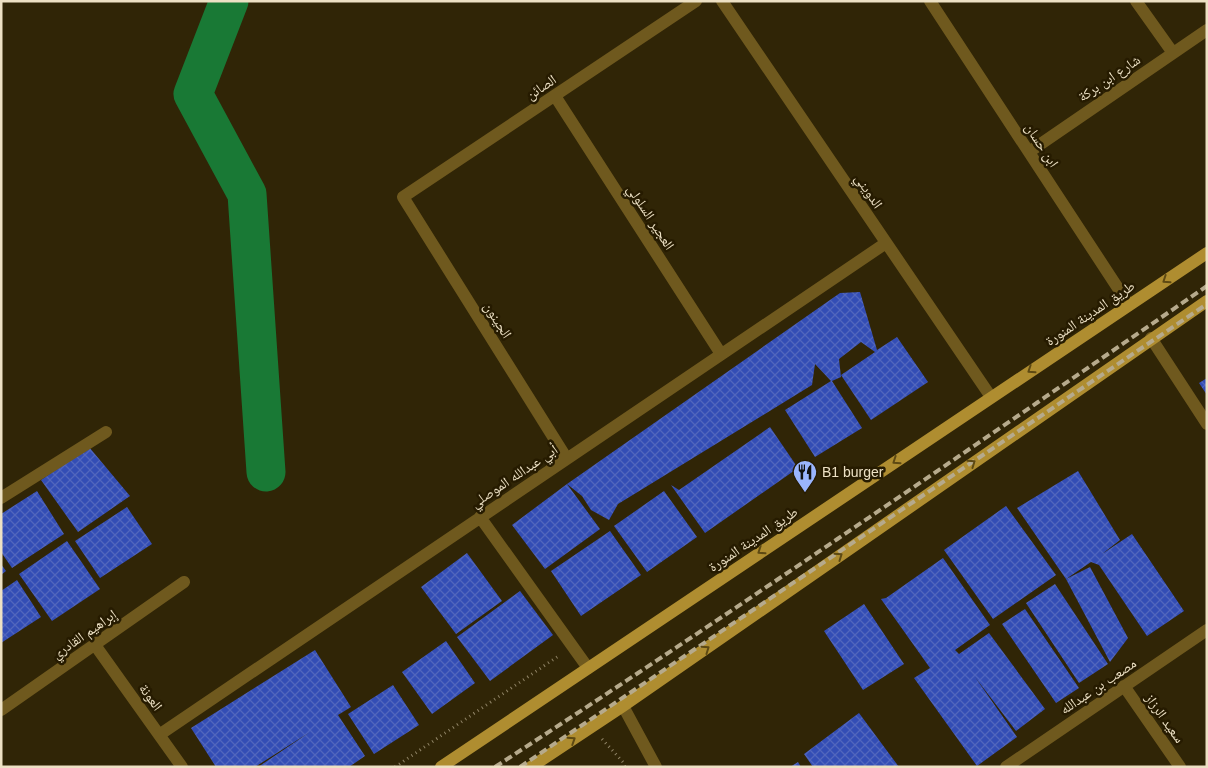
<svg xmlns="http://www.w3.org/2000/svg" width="1208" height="768" font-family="Helvetica,'Noto Naskh Arabic',sans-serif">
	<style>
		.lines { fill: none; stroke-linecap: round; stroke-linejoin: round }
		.river { stroke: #197935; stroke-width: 39 }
		.building { fill: url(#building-cross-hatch) }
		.path { stroke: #908466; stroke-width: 3; stroke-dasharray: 1 4; stroke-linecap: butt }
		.minor { stroke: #6f591e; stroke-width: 12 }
		.major { stroke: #af8d30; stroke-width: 12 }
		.rail { stroke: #b6aa8c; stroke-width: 4; stroke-dasharray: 8 4; stroke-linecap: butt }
		.oneway { stroke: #5d4913 }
		.labels { text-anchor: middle; stroke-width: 5; stroke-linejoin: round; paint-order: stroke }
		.street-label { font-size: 14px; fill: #ede1c4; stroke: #261b00 }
		.poi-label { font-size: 14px; fill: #ede1c4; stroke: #261b00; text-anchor: start }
	</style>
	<defs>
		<pattern id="building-cross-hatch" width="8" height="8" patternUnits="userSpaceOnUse" patternTransform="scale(1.25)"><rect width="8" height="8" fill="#334db5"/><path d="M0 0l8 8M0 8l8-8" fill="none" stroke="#5166bd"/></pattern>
	</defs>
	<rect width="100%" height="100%" fill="#302506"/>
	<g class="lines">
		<path class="river" d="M 229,1 L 193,94 L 247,194 L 266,472"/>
	</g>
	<path class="building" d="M 860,292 L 877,350 L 897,337 L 928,382 L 871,420 L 841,375 L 875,352 L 861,342 L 839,359 L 841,377 L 832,381 L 862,428 L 815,457 L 785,410 L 831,381 L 815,364 L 812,385 L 618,504 L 609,520 L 591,510 L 582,496 L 567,484 L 840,293 Z
		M 1207,378 L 1207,395 L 1199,383 Z
		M 770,427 L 798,468 L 705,533 L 671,485 L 679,490 Z
		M 89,447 L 130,496 L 78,532 L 41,480 Z
		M 1078,471 L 1120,540 L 1102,554 L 1132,534 L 1184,611 L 1147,636 L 1099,565 L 1091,562 L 1066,579 L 1017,508 Z
		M 567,484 L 600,529 L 545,569 L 512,525 Z
		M 37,491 L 64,534 L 12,568 L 1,552 L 1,514 Z
		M 664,491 L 697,537 L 647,572 L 614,526 Z
		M 1006,506 L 1056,575 L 993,619 L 944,550 Z
		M 127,507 L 152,544 L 100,578 L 75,541 Z
		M 610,531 L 641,575 L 581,616 L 551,571 Z
		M 67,541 L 100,589 L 52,621 L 19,574 Z
		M 467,553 L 502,601 L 456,634 L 421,587 Z
		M 943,558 L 990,625 L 955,650 L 959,654 L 989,633 L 1045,709 L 1016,731 L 975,677 L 1017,737 L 977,766 L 914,678 L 930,668 L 881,599 L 886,598 Z
		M 1,564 L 6,571 L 1,575 Z
		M 1090,567 L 1128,638 L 1110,662 L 1066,579 Z
		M 17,580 L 41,617 L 1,643 L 1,591 Z
		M 1055,584 L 1108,664 L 1079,683 L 1026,603 Z
		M 520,591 L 553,635 L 490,681 L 457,637 Z
		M 864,604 L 904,664 L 863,690 L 824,631 Z
		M 1025,609 L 1079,688 L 1056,703 L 1002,624 Z
		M 446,641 L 475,683 L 432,714 L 402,672 Z
		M 315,650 L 351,707 L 338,715 L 365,756 L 349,767 L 258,767 L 310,732 L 255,767 L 216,767 L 191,728 Z
		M 393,685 L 419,725 L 374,754 L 348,714 Z
		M 859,713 L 899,767 L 813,767 L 804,754 Z
		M 798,762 L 801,767 L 790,767 Z"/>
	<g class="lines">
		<path class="path" d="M 602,739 L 623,762 L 625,767
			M 395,767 L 560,655"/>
		<path class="minor" d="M 722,1 L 991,397
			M 930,1 L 1129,305
			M 1136,1 L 1173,53
			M 555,96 L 721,354
			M 1029,152 L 1207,30
			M 1151,338 L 1207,424
			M 567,459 L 403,197 L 696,1
			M 1,498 L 106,432
			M 480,517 L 588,668
			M 95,645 L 182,767
			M 1124,686 L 1180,767
			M 623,706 L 656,767
			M 1,710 L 184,582
			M 159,735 L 886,243
			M 1006,767 L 1207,630"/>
		<path class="major" d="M 441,767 L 1207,253
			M 531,767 L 623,706 L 1207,301"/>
		<path class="rail" d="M 495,767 C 735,611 971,448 1207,286
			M 520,767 L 1207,304"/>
	</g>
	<defs><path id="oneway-chevron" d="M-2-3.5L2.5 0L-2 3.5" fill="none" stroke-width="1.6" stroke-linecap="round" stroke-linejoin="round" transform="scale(1.25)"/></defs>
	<g class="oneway">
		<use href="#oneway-chevron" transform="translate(1166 280) rotate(146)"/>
		<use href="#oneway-chevron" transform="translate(1031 370) rotate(146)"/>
		<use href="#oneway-chevron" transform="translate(896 461) rotate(146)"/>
		<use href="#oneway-chevron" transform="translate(972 463) rotate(-35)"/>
		<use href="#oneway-chevron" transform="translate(761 551) rotate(146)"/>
		<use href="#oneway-chevron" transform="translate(839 556) rotate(-35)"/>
		<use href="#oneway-chevron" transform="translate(706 649) rotate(-35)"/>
		<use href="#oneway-chevron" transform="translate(572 740) rotate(-33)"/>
	</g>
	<defs>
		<g id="restaurant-pin" transform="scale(1.25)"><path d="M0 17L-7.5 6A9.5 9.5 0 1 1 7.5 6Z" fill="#9ab5fd" stroke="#261b00"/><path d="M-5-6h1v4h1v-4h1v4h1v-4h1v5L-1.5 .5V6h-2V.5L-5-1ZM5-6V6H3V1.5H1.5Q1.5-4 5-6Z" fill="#111"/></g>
	</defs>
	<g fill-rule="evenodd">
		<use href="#restaurant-pin" x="805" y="472"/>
	</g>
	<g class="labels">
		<g class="street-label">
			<text transform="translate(1109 78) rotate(-34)" y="5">شارع ابن بركة</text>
			<text transform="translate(541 87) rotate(-34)" y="5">الصائن</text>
			<text transform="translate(1042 145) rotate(57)" y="5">ابن حسان</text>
			<text transform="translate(869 191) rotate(56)" y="5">الدويني</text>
			<text transform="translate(651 217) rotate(57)" y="5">العجير السلولي</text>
			<text transform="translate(1090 313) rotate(-34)" y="5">طريق المدينة المنورة</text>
			<text transform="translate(498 320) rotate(58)" y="5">الجينون</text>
			<text transform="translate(514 476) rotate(-34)" y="5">أبي عبدالله الموصلي</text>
			<text transform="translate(753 539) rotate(-34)" y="5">طريق المدينة المنورة</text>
			<text transform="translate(84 634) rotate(-35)" y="5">إبراهيم القادري</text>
			<text transform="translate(1098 686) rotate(-34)" y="5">مصعب بن عبدالله</text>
			<text transform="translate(151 697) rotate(54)" y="5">العونة</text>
			<text transform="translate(1165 718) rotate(55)" y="5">سعيد الرزاز</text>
		</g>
		<g class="poi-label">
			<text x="822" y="477">B1 burger</text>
		</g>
	</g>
	<rect width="1208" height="768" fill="none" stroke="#ede1c4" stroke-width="5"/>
</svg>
